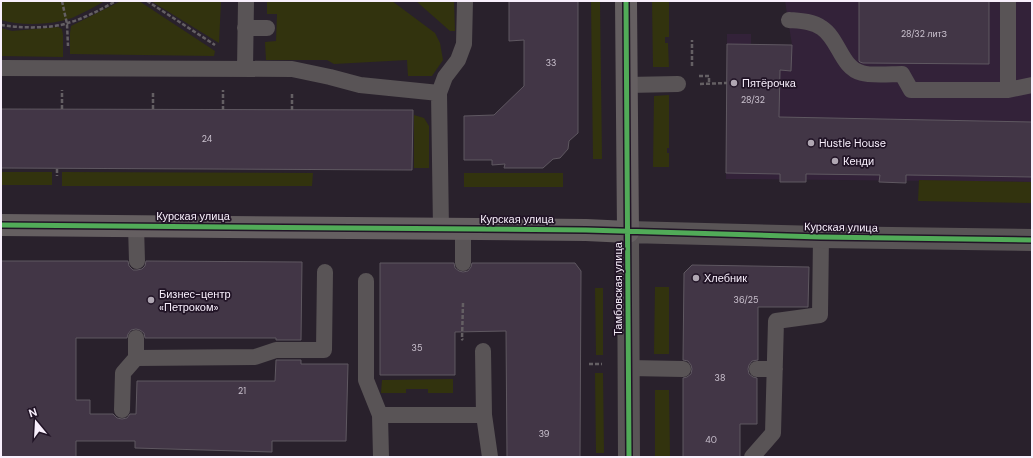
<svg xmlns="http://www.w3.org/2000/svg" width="1033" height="458" font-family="'DM Sans',sans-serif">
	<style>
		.built { fill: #332239 }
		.green { fill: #32330e }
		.building { fill: #423646; stroke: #5f5861 }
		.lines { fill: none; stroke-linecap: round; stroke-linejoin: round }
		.path { stroke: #645f63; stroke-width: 2.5; stroke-dasharray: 4 2; stroke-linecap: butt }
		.lane { stroke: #595456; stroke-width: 16 }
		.street { stroke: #595456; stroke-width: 22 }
		.secondary { stroke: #655f61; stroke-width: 22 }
		.cycleway-casing { stroke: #211426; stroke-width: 8 }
		.cycleway { stroke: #51ab58; stroke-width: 5 }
		.poi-dot { fill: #b0a7b3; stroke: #211426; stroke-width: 1.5 }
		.labels { text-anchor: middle; stroke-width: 3.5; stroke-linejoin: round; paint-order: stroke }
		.number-label { font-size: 9px; fill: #cac1ce }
		.poi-label { font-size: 11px; fill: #f8effc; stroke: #211426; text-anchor: start }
		.street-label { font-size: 11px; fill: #f8effc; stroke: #211426 }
	</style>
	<rect width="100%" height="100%" fill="#29212c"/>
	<path class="built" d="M 785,1 L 1032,1 L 1032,182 L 726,179 L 727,34 L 751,34 L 751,44 L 792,45 Z"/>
	<path class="green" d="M 1,1 L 105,1 C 94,7 83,13 72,18 C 52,25 21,26 1,20 Z
		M 121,1 L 139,1 L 215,51 L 214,56 L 70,54 L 70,33 L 71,26 Z
		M 151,1 L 221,1 L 219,43 Z
		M 267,1 L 392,1 L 435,33 L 440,43 L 443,60 L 432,76 L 408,76 L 407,60 L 334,64 L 327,60 L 266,60 L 265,42 L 276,41 L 277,14 L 267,14 Z
		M 416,1 L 454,1 L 455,31 L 450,31 Z
		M 591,1 L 600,1 L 602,159 L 593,159 Z
		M 652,1 L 669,1 L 669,37 L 665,37 L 665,43 L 668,43 L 669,67 L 653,67 Z
		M 58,27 L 62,29 L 63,35 L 63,57 L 1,56 L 1,28 L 12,31 Z
		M 669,95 L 669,148 L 667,148 L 667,153 L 669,153 L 669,167 L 653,167 L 654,96 Z
		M 414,115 L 424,118 L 429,126 L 429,168 L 414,168 Z
		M 1,172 L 52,172 L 52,185 L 1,185 Z
		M 62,172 L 313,173 L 312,186 L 62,186 Z
		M 464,173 L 563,173 L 563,187 L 464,187 Z
		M 919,180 L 1032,182 L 1032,203 L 918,201 Z
		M 655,287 L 669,287 L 669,354 L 654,354 Z
		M 595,288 L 603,288 L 603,355 L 596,355 Z
		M 595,373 L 603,373 L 604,453 L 596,453 Z
		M 453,379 L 453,393 L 428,393 L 428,389 L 406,389 L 406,393 L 381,393 L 382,380 Z
		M 655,390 L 669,390 L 670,457 L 655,457 Z"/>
	<path class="building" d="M 509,1 L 578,1 L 578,133 L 569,141 L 568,149 L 560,158 L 553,159 L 543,168 L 504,168 L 505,164 L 492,165 L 492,160 L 464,160 L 464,116 L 494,115 L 524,86 L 524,40 L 509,41 Z
		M 859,1 L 989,1 L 989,64 L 863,63 L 860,62 L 859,61 Z
		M 727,44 L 792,45 L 791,71 L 780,70 L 779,117 L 1032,122 L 1032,177 L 906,175 L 906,183 L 879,182 L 880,175 L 806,174 L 806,182 L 780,182 L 780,174 L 726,173 Z
		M 1,109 L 413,110 L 412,170 L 1,168 Z
		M 1,261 L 128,261 L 129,266 L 133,270 L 137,270 L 142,269 L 145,266 L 146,261 L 302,262 L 301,340 L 276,340 L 276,338 L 145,338 L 144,333 L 140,330 L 136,329 L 131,330 L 128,334 L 127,338 L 76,338 L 76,400 L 90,400 L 90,414 L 113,414 L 117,418 L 122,419 L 127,418 L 130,414 L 136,414 L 137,381 L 275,381 L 276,360 L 301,360 L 301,364 L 348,364 L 346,441 L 272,441 L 272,452 L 135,448 L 135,441 L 76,441 L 76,457 L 1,457 Z
		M 380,263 L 454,263 L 455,268 L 459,271 L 463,272 L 468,271 L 471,267 L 472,263 L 575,263 L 581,271 L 580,457 L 507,457 L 506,331 L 455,332 L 455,375 L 380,375 Z
		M 692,265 L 809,267 L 808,307 L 758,307 L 758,360 L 752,361 L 749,365 L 748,369 L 749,374 L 753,377 L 757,378 L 757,424 L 740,424 L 740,457 L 683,457 L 683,378 L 687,377 L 691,374 L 692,369 L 691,365 L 688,361 L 683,360 L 684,273 Z"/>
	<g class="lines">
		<path class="path" d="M 62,1 L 67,24 L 68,46
			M 147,1 L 215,45
			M 1,25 C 19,28 51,29 68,23 C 85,18 100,10 116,1
			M 692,66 L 692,40
			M 699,76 L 709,76 L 709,84
			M 700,84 L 727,83
			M 62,109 L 62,90
			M 153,109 L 153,92
			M 223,110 L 223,90
			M 292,110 L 292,93
			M 57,169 L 57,176
			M 463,303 L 462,339 L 463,340
			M 589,364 L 602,364"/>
		<path class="lane" d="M 1008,1 L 1008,90
			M 789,20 C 801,21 812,21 822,28 C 839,39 841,68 862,73 C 871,76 892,74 902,74 L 911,90 L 1008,90 L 1032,85
			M 245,28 L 267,28
			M 1,68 L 292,69 L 330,77 L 360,85 L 439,93
			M 245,69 L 246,1
			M 627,85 L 678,84
			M 136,226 L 137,261
			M 441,229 L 439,93 L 445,77 L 458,60 L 464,44 L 465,1
			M 463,263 L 463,229
			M 366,281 L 366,380 L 380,415 L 381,457
			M 483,351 L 484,415 L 490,457
			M 136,358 L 136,338
			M 629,368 L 683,369
			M 757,369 L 775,369
			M 122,410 L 123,373 L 136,358 L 255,357 L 276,350 L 324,350 L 325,272
			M 380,415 L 484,415
			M 752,457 L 773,433 L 776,321 L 820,315 L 821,237"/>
		<path class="street" d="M 629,457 L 628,232 L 821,237 L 1032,240"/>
		<path class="secondary" d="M 1,225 L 586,230 L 628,232 L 626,1"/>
		<g class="cycleway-casing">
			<path id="cycleway" d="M 626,1 L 629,457
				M 1,225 L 586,230 L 821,237 L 1032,240"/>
		</g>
		<use href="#cycleway" class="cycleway"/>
	</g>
	<g class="poi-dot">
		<circle cx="734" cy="83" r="4"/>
		<circle cx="811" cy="143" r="4"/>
		<circle cx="835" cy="161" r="4"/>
		<circle cx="696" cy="278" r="4"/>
		<circle cx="151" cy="300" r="4"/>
	</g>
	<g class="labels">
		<g class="number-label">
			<text x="924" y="37">28/32 литЗ</text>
			<text x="551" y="66">33</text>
			<text x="753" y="103">28/32</text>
			<text x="207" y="142">24</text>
			<text x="746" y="303">36/25</text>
			<text x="417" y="351">35</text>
			<text x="720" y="381">38</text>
			<text x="242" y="394">21</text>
			<text x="544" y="437">39</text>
			<text x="711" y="443">40</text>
		</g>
		<g class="poi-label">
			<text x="742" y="87">Пятёрочка</text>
			<text x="819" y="147">Hustle House</text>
			<text x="843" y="165">Кенди</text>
			<text x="704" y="282">Хлебник</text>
			<text x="159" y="298">Бизнес-центр<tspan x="159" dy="13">«Петроком»</tspan></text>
		</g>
		<g class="street-label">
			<text x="193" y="220">Курская улица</text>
			<text x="517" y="223">Курская улица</text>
			<text transform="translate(841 227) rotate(1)" y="4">Курская улица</text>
			<text transform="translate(618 289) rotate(-90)" y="4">Тамбовская улица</text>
		</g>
	</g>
	<rect width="1033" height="458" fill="none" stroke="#f8effc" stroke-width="4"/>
	<g transform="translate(36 422) rotate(342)" stroke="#211426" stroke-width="3" paint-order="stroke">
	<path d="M0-3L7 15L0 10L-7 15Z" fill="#f8effc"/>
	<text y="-6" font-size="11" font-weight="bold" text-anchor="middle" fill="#f8effc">N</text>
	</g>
</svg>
